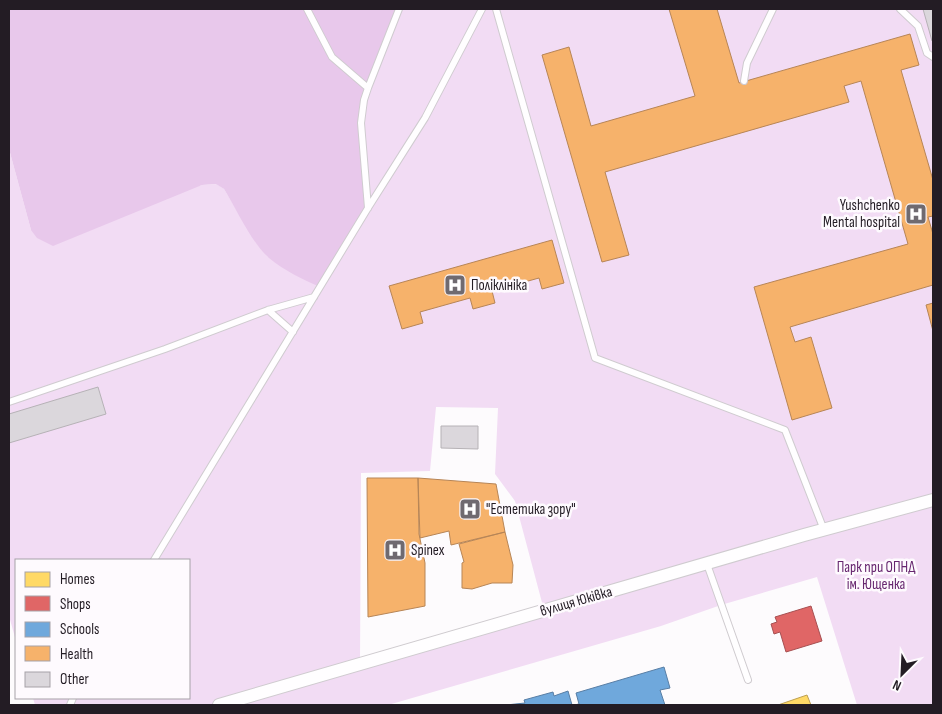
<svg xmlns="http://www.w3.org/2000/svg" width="942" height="714" font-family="'Sofia Sans Condensed',sans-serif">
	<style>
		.green { fill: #f2dcf4 }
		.forest { fill: #e8c8eb }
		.homes { fill: #ffd966; stroke: #bda052 }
		.shops { fill: #e06666; stroke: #a75052 }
		.schools { fill: #6fa8dc; stroke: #587ea5 }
		.health { fill: #f6b26b; stroke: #b78556 }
		.building { fill: #dbd7dc; stroke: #b6b2b6 }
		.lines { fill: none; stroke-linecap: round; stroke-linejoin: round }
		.lane-casing { stroke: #cfcbcf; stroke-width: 8 }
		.street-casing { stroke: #cfcbcf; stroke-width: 14 }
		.lane { stroke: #fffeff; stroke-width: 6 }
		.street { stroke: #fffeff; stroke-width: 12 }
		.labels { text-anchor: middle; stroke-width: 5; stroke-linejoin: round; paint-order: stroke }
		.poi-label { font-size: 15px; fill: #231c24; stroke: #fefafe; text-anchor: start }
		.park-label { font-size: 15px; fill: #67266f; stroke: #fefafe }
		.street-label { font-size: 15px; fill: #231c24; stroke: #fefafe }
	</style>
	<rect width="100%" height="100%" fill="#fdfbfd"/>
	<path class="green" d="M 399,9 L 933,9 L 933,705 L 857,705 L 817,577 L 721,605 L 661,626 L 388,705 L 223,705 L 544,610 L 515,501 L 495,474 L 498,408 L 436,407 L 430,471 L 361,473 L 360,663 L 219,705 L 35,705 L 33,698 L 189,698 L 189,560 L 16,560 L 16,641 L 9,616 L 9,149 L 31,230 L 202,185 L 217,184 L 224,189 L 256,242 L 268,257 L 362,110 Z"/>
	<path class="forest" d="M 9,9 L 399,9 L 362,110 L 368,208 L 320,287 C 302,279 285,271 269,258 C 251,242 237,210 224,189 L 216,184 L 202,185 L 53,246 L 37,238 L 31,230 L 9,149 Z"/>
	<path class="homes" d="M 807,695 L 811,705 L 778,705 Z"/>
	<path class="shops" d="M 811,606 L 822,641 L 786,652 L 780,632 L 774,634 L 771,624 L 777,622 L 775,617 Z"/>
	<path class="schools" d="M 664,667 L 670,688 L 660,690 L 665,705 L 574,705 L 579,704 L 576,693 Z
		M 568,691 L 572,705 L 506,705 L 525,703 L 524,700 L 553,692 L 554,696 Z"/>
	<path class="health" d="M 669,9 L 717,9 L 739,83 L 910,34 L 919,65 L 901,70 L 933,180 L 933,216 L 928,217 L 933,234 L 933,285 L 790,327 L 795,342 L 811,337 L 832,408 L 792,420 L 754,287 L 908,244 L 861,81 L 844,86 L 849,102 L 605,172 L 629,255 L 602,262 L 542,55 L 569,47 L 591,126 L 695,96 Z
		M 552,240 L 564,283 L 542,289 L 539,278 L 492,291 L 495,303 L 473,309 L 470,298 L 420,312 L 423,323 L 402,329 L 389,286 Z
		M 933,303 L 933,331 L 926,305 Z
		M 367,478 L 418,478 L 419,534 L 425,563 L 425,606 L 368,617 Z
		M 418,478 L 496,484 L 505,532 L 451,545 L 449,531 L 420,538 Z
		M 505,532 L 513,565 L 512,583 L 492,583 L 472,589 L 462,588 L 462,563 L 464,562 L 459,544 Z"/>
	<path class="building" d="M 923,9 L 933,9 L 933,41 L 932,41 Z
		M 98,387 L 106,414 L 9,443 L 9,414 Z
		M 441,426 L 478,426 L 478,449 L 441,448 Z"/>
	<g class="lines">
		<g class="lane-casing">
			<path id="lane" d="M 307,9 L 332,57 L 368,88
				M 496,9 L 595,358 L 785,430 L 824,530
				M 900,9 L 918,26 L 927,53 L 933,57
				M 744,81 L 747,63 L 773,9
				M 368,208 L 361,123 L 364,100 L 368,88 L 399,9
				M 268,310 L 293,332
				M 9,402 L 165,349 L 268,310 L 314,297
				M 154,560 L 368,208 L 425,118 L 482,9
				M 707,564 L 748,680
				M 70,705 L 73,698"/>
		</g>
		<g class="street-casing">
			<path id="street" d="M 219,705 L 804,535 L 933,500"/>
		</g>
		<use href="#lane" class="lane"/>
		<use href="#street" class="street"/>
	</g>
	<defs>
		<g id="hospital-square" transform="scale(1.125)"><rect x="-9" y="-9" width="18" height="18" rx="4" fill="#6f6a70" stroke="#fefafe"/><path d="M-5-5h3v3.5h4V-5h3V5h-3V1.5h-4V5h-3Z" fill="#fff"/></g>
	</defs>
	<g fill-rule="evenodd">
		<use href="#hospital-square" x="916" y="214"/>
		<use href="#hospital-square" x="455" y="285"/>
		<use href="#hospital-square" x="470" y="509"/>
		<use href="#hospital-square" x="395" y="550"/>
	</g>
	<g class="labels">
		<g class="poi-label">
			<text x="900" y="210" text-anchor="end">Yushchenko<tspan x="900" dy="17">Mental hospital</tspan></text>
			<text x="471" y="290">Поліклініка</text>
			<text x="486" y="514">"Естетика зору"</text>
			<text x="411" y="555">Spinex</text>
		</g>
		<g class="park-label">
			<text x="876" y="572">Парк при ОПНД<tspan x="876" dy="17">ім. Ющенка</tspan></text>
		</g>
		<g class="street-label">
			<text transform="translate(576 601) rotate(-16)" y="5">вулиця Юківка</text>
		</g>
	</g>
	<rect width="942" height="714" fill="none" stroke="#231c24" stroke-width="20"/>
	<rect x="15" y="559" width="175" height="140" fill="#fefafe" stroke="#a6a1a7"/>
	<rect x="25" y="572" width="25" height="15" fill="#ffd966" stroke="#a6a1a7"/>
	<text x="60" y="584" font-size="15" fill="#231c24">Homes</text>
	<rect x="25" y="596" width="25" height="15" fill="#e06666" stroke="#a6a1a7"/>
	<text x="60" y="609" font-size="15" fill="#231c24">Shops</text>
	<rect x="25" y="622" width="25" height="15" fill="#6fa8dc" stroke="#a6a1a7"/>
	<text x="60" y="634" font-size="15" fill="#231c24">Schools</text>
	<rect x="25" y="646" width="25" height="15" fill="#f6b26b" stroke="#a6a1a7"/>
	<text x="60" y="659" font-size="15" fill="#231c24">Health</text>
	<rect x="25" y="672" width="25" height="15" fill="#dbd7dc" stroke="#a6a1a7"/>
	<text x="60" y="684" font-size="15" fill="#231c24">Other</text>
	<g transform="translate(902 674) rotate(204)" stroke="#fefafe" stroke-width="4" paint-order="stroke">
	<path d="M0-4L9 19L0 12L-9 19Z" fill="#231c24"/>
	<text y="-8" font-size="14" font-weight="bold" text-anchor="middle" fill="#231c24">N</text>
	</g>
</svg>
